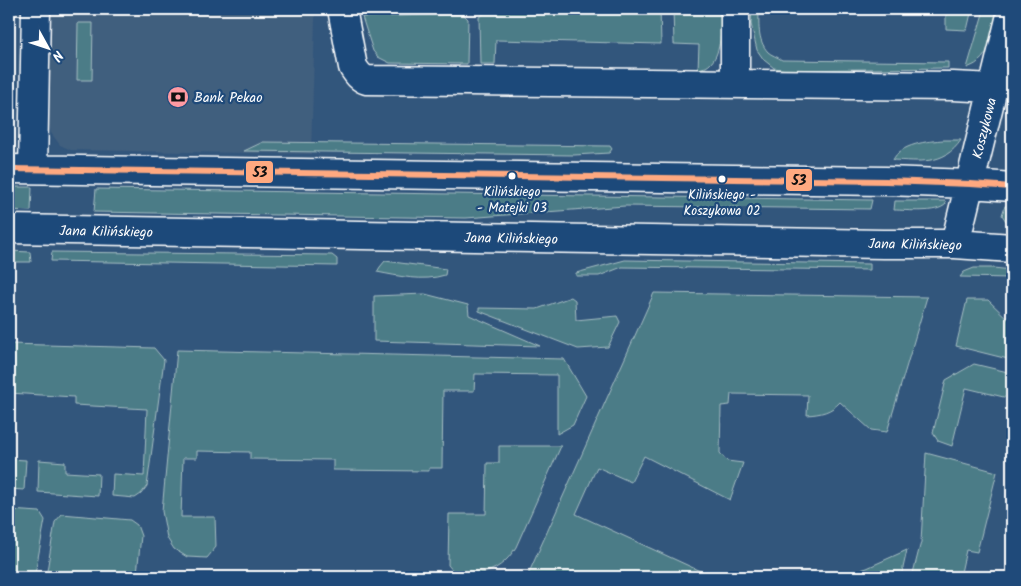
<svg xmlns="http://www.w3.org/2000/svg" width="1021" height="586" font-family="Kalam,sans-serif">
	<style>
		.built { fill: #405e7e }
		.green { fill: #4c7c87; stroke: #a6bec3 }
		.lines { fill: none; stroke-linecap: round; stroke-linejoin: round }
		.minor-casing { stroke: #fff; stroke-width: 31 }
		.minor { stroke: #1f4a7a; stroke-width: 28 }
		.bus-1-casing { stroke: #1f4a7a; stroke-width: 10 }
		.bus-1 { stroke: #ffa980; stroke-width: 6 }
		.bus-dot { fill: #fff; stroke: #1f4a7a; stroke-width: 2 }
		.labels { text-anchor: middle; stroke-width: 4.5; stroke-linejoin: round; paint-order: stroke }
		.bus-label { font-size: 13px; fill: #fff; stroke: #1f4a7a }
		.poi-label { font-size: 14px; fill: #fff; stroke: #1f4a7a; text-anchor: start }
		.street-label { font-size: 14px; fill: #fff; stroke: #1f4a7a }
		.line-badge { stroke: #1f4a7a; stroke-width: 2 }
		.pale-badge-label { font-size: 14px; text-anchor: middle; font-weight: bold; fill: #111 }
	</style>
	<rect width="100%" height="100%" fill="#32567c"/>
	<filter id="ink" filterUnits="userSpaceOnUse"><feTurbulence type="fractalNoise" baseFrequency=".02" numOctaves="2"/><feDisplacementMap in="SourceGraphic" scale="10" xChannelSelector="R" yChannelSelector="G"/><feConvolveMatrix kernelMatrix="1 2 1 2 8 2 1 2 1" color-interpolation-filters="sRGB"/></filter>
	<g filter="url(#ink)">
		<path class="built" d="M 49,9 L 315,9 L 315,21 L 311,154 L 71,150 L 60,145 L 51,133 L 47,119 Z"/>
		<path class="green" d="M 591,9 L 660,9 L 661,44 L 496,40 L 495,64 L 480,64 L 479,17 L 485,13 Z
			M 673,9 L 713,9 L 721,15 C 721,30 722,58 706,67 C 705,67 699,69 698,69 L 699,45 L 674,44 Z
			M 752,9 L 759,9 C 759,23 757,40 768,52 C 771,55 778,57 782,60 L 948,62 L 948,68 L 787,70 L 774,68 L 764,60 L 757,50 L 751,24 Z
			M 946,9 L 972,9 L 967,30 L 946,29 Z
			M 984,10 L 997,13 C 993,28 991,53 978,62 C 975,65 971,66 967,68 Z
			M 463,14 L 468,19 L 467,64 L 390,63 L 378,57 L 373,51 L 362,17 Z
			M 78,23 L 93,23 L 92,80 L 77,80 Z
			M 944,140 L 961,140 C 944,166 919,161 893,160 C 900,144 928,141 944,140 Z
			M 263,142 L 610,146 L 612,149 L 609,153 L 574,155 L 244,151 Z
			M 9,187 L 32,187 L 31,211 L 9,210 Z
			M 96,189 L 872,200 L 870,209 L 625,206 L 466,218 L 94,212 Z
			M 895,201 L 945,201 L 946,204 C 937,214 906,210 894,210 Z
			M 1012,205 L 1012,225 L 1006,221 L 1002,215 L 1005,206 Z
			M 9,251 L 30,252 L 31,262 L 9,262 Z
			M 52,252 L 332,255 L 337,259 L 337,266 L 51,261 Z
			M 625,260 L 870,264 L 870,270 L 622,267 L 599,276 L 576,276 L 576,273 Z
			M 385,261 L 446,269 L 445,275 C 423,282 398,276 377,272 L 380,267 Z
			M 974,268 L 993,268 L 1012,270 L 1012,278 L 960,277 L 964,272 Z
			M 654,293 L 927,297 L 887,432 L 871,430 L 840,402 C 831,412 821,414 807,415 L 808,395 L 731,394 L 730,405 L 721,406 L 720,453 L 727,461 L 743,463 L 730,500 L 644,456 L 631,482 L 597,467 L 576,514 L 713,577 L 527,577 Z
			M 425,294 L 468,305 L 469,315 L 540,346 L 374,341 L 374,296 Z
			M 571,297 L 575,300 L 576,320 L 617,316 L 620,322 L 608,347 L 578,349 L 479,311 L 479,308 L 537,309 Z
			M 967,300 L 988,300 L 1012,323 L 1012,360 L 956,346 Z
			M 9,344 L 154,348 L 164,360 L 147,486 L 141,494 L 135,498 L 112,496 L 113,474 L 144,476 L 147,409 L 74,405 L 74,397 L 9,393 Z
			M 177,350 L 564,359 L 586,396 L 573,425 L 557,434 L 557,375 L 475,374 L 474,391 L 443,391 L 442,468 L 429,468 L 429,471 L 333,470 L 333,460 L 250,459 L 250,452 L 197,451 L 197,458 L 183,458 L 181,517 L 215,517 L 216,547 L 207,558 L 187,557 L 174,549 L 167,538 L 162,511 Z
			M 974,364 L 1012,373 L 1012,399 L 966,388 L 952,446 L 938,441 L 933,433 L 946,380 Z
			M 499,446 L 561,446 L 516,547 C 507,562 496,571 478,574 C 470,575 461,573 454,572 L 448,565 L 449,514 L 486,514 L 487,463 L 499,463 Z
			M 926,453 L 997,472 L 977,552 L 966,550 L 960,577 L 912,577 L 921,542 Z
			M 9,459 L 26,460 L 24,490 L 9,489 Z
			M 39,460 L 65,462 L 65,472 L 99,474 L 98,496 L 38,492 Z
			M 9,510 L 40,512 L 45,520 L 35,574 L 32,577 L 9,577 Z
			M 62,514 L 130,520 L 137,525 L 141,536 L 137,573 L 203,577 L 46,577 L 55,522 Z
			M 907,550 L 901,577 L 838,577 L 867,568 Z"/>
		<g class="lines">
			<g class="minor-casing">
				<path id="minor" d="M 342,9 L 353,67 C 357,73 360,78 367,80 L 953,86 L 994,88
					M 735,9 L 735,84
					M 9,169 L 886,181 L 971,184 L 1012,187
					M 33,169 L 36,9
					M 9,229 L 883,244 L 955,244 L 1012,248
					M 955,244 L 1012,11"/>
			</g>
			<use href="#minor" class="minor"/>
			<g class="bus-1-casing">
				<path id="bus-1" d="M 9,169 L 886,181 L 971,184 L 1012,187"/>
			</g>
			<use href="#bus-1" class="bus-1"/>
		</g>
	</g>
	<defs>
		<g id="bank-disc" transform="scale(1.125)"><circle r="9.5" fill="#ff9aa2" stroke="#1f4a7a"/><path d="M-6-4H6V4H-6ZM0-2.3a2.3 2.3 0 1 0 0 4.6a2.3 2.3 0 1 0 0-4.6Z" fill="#111"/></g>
	</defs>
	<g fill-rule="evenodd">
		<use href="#bank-disc" x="178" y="97"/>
	</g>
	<g class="bus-dot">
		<circle cx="512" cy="176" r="4.5"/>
		<circle cx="722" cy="179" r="4.5"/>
	</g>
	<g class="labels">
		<g class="bus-label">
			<text x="512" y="196">Kilińskiego<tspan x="512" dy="16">- Matejki 03</tspan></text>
			<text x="722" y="199">Kilińskiego -<tspan x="722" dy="16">Koszykowa 02</tspan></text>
		</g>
		<g class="poi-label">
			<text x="194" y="102">Bank Pekao</text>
		</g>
		<g class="street-label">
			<text transform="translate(984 128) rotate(-76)" y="5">Koszykowa</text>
			<text transform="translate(106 231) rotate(1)" y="5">Jana Kilińskiego</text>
			<text transform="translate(511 238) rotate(1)" y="5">Jana Kilińskiego</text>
			<text transform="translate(915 244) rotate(1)" y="5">Jana Kilińskiego</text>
		</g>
	</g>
	<g class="line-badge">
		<rect x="245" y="160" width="29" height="24" rx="5" fill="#ffa980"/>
		<rect x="785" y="168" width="28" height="24" rx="5" fill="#ffa980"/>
	</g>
	<g class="pale-badge-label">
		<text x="260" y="177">53</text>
		<text x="799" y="185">53</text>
	</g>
	<rect width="1021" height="586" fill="none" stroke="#1f4a7a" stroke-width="30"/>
	<rect x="15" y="15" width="991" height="556" fill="none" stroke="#fff" stroke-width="2" filter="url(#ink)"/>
	<g transform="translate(48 48) rotate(130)" stroke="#1f4a7a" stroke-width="4" paint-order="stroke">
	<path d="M0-4L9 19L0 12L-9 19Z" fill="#ffffff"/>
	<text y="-8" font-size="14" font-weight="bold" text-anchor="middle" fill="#ffffff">N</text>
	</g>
</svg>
